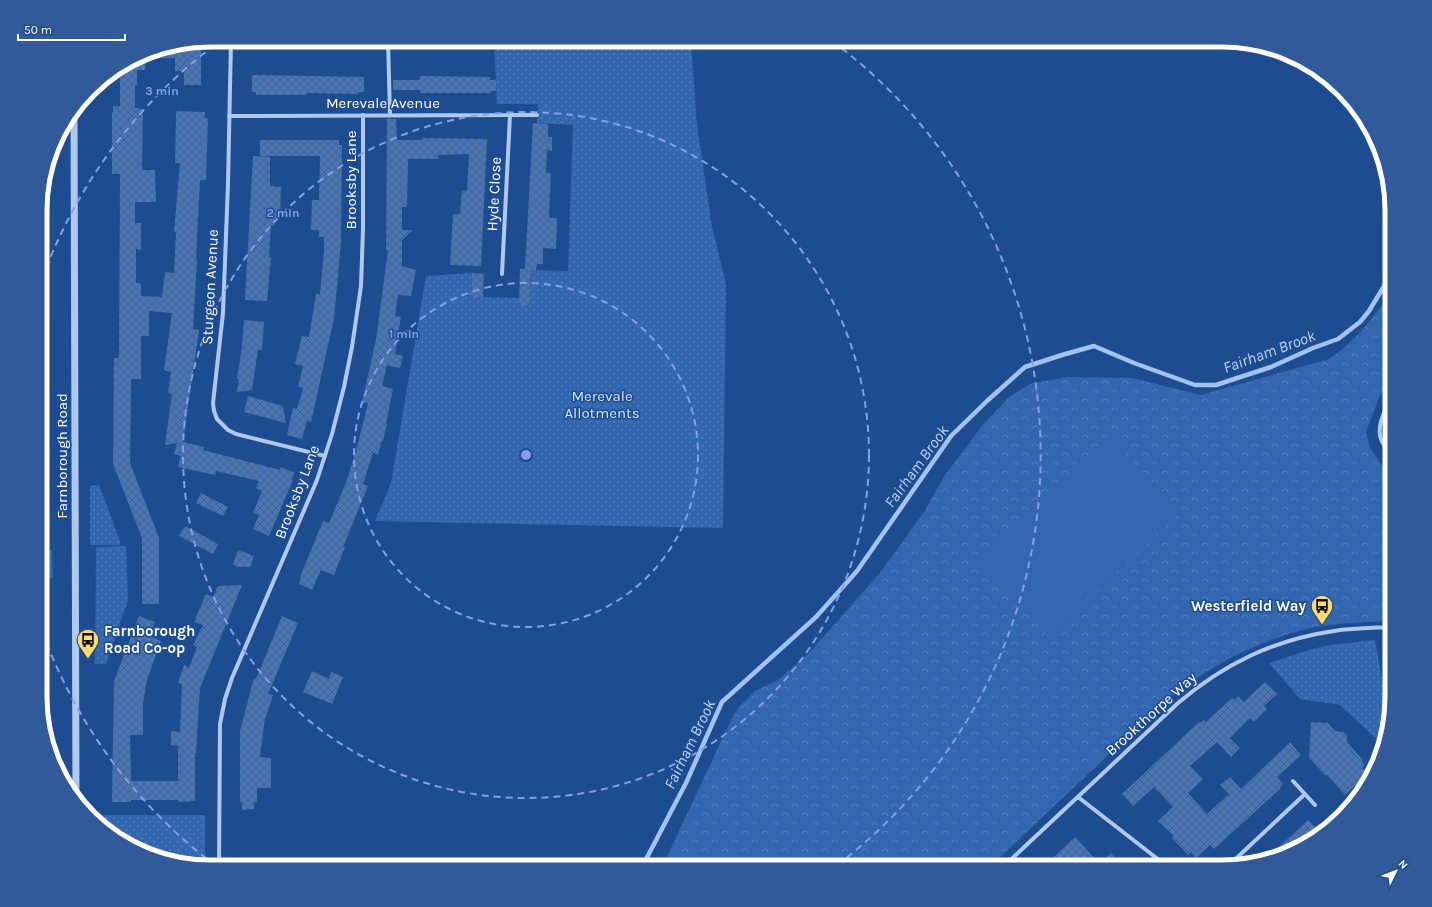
<svg xmlns="http://www.w3.org/2000/svg" width="1432" height="907" font-family="Karla,sans-serif">
	<style>
		.grass { fill: url(#grass-dots) }
		.park { fill: url(#park-crowns) }
		.pitch { fill: #3266ae }
		.lines { fill: none; stroke-linecap: round; stroke-linejoin: round }
		.stream { stroke: #a2c3ef; stroke-width: 4.5 }
		.building { fill: url(#building-cross-hatch) }
		.minor { stroke: #afc9ee; stroke-width: 4 }
		.tertiary { stroke: #afc9ee; stroke-width: 7 }
		.ring { fill: none; stroke: #839eea; stroke-width: 2; stroke-dasharray: 7 5 }
		.labels { text-anchor: middle; stroke-width: 3; stroke-linejoin: round; paint-order: stroke }
		.street-label { font-size: 15px; fill: #fff; stroke: #1e4c91 }
		.park-label { font-size: 15px; fill: #d4e4fa; stroke: #1e4c91 }
		.poi-label { font-size: 15px; font-weight: bold; fill: #fff; stroke: #1e4c91; text-anchor: end }
		.water-label { font-size: 16px; font-style: italic; fill: #bbd3f4; stroke: #1e4c91 }
		.rim { fill: none; stroke: #fff; stroke-width: 5 }
		.centre { fill: #839eea; stroke: #1e4c91; stroke-width: 2 }
		.ring-label { font-size: 12px; text-anchor: middle; font-weight: bold; fill: #839eea; stroke: #1e4c91; stroke-width: 3; stroke-linejoin: round; paint-order: stroke }
	</style>
	<defs>
		<pattern id="grass-dots" width="8" height="8" patternUnits="userSpaceOnUse"><rect width="8" height="8" fill="#3266ae"/><path d="M2 2h.1M6 6h.1" fill="none" stroke="#517dba" stroke-width="1.8" stroke-linecap="round"/></pattern>
		<pattern id="park-crowns" width="20" height="18" patternUnits="userSpaceOnUse"><rect width="20" height="18" fill="#3266ae"/><path d="M2 6a3 3 0 1 1 6 0M12 15a3 3 0 1 1 6 0" fill="none" stroke="#517dba"/></pattern>
		<pattern id="building-cross-hatch" width="8" height="8" patternUnits="userSpaceOnUse"><rect width="8" height="8" fill="#4776b8"/><path d="M0 0l8 8M0 8l8-8" fill="none" stroke="#4a6182"/></pattern>
	</defs>
	<rect width="100%" height="100%" fill="#1e4c91"/>
	<path class="grass" d="M 494,40 L 643,40 L 691,43 L 697,125 L 712,227 L 726,284 L 723,528 L 375,521 L 391,483 L 426,276 L 472,273 L 471,297 L 519,298 L 519,305 L 529,306 L 531,270 L 568,271 L 573,125 L 537,123 L 538,104 L 497,104 Z
		M 99,485 L 120,541 L 120,545 L 90,545 L 90,486 Z
		M 126,546 L 128,600 L 106,664 L 95,664 L 96,547 Z
		M 52,550 L 53,578 L 41,577 L 41,551 Z
		M 1375,640 L 1386,701 L 1392,707 L 1384,746 L 1340,705 L 1300,699 L 1269,663 L 1312,649 L 1330,645 Z
		M 92,815 L 205,815 L 205,862 L 175,861 L 155,858 L 116,839 Z"/>
	<path class="park" d="M 1392,292 L 1392,378 L 1379,397 L 1366,432 L 1370,448 L 1392,480 L 1392,621 C 1366,622 1340,623 1315,627 C 1304,629 1293,633 1283,636 C 1237,651 1203,672 1165,701 L 990,867 L 662,867 L 732,718 L 739,707 L 755,691 L 777,681 L 809,653 L 880,573 L 924,512 L 945,475 L 981,427 L 1009,397 L 1030,384 L 1067,377 L 1132,378 L 1201,395 L 1329,359 C 1357,341 1372,318 1392,292 Z"/>
	<path class="pitch" d="M 1109,436 L 1180,512 L 1048,635 L 977,559 Z"/>
	<g class="lines">
		<path class="stream" d="M 642,867 L 686,783 L 722,702 L 816,617 L 857,571 L 951,436 L 987,401 L 1025,367 L 1062,355 L 1094,346 L 1134,363 L 1195,385 L 1216,385 L 1271,367 L 1313,348 L 1338,339 L 1360,322 L 1369,311 L 1392,273"/>
	</g>
	<path class="building" d="M 201,42 L 201,85 L 184,85 L 184,71 L 175,71 L 175,58 L 148,58 L 148,52 Z
		M 146,53 L 145,70 L 137,70 L 137,85 L 135,85 L 135,108 L 143,109 L 142,170 L 155,170 L 156,202 L 135,202 L 135,223 L 141,223 L 141,250 L 136,249 L 136,283 L 141,283 L 141,296 L 162,297 L 165,272 L 174,273 L 176,232 L 174,232 L 180,163 L 175,163 L 176,111 L 205,112 L 205,118 L 208,118 L 206,180 L 200,180 L 196,259 L 197,259 L 193,329 L 199,330 L 183,442 L 204,447 L 203,450 L 280,470 L 281,467 L 295,473 L 291,480 L 293,480 L 269,536 L 253,529 L 259,515 L 253,513 L 262,491 L 256,488 L 259,481 L 216,471 L 215,475 L 178,467 L 181,456 L 174,454 L 177,443 L 165,445 L 172,394 L 168,393 L 171,372 L 164,370 L 172,313 L 149,311 L 149,336 L 141,336 L 141,379 L 131,379 L 130,463 L 159,538 L 159,604 L 142,604 L 142,538 L 113,464 L 114,358 L 119,358 L 120,174 L 112,174 L 112,112 L 113,112 L 113,106 L 120,106 L 120,69 L 118,69 Z
		M 252,75 L 364,77 L 364,92 L 358,92 L 358,94 L 307,93 L 307,95 L 256,95 L 256,92 L 252,92 Z
		M 420,76 L 490,77 L 490,80 L 496,80 L 496,91 L 490,91 L 491,93 L 420,93 L 420,90 L 393,90 L 393,80 L 420,80 Z
		M 387,119 L 396,119 L 397,140 L 423,140 L 423,138 L 487,139 L 481,266 L 450,265 L 453,214 L 460,214 L 462,190 L 467,191 L 469,154 L 438,155 L 439,159 L 408,159 L 407,207 L 402,207 L 402,230 L 413,230 L 402,240 L 402,266 L 416,270 L 411,296 L 398,295 L 395,316 L 401,317 L 395,354 L 403,356 L 400,368 L 387,365 L 382,386 L 393,389 L 386,424 L 387,424 L 383,441 L 382,441 L 378,454 L 373,453 L 363,484 L 368,486 L 343,547 L 345,547 L 334,575 L 321,570 L 312,590 L 299,584 L 301,577 L 300,577 L 323,521 L 329,523 L 347,480 L 357,447 L 368,403 L 362,402 L 376,340 L 388,250 L 386,250 Z
		M 533,123 L 548,124 L 548,137 L 552,137 L 552,151 L 547,150 L 546,173 L 551,173 L 549,218 L 557,218 L 556,249 L 543,248 L 543,264 L 537,264 L 536,270 L 531,270 L 529,306 L 519,305 L 520,269 L 525,269 Z
		M 260,140 L 339,140 L 339,145 L 342,145 L 341,243 L 334,318 L 311,422 L 307,421 L 302,439 L 287,435 L 293,408 L 297,409 L 303,388 L 298,387 L 303,366 L 295,364 L 302,336 L 309,337 L 316,294 L 320,294 L 324,251 L 324,237 L 319,237 L 319,230 L 311,230 L 312,200 L 319,200 L 320,156 L 260,156 Z
		M 253,156 L 270,157 L 270,186 L 281,187 L 280,218 L 275,218 L 274,226 L 271,226 L 269,257 L 271,257 L 267,301 L 245,300 Z
		M 472,273 L 484,274 L 483,298 L 471,297 Z
		M 244,320 L 264,322 L 262,350 L 258,350 L 252,390 L 237,392 L 239,379 L 237,379 L 242,346 Z
		M 248,396 L 283,406 L 286,423 L 244,412 Z
		M 201,493 L 228,507 L 223,516 L 196,503 Z
		M 185,526 L 218,544 L 213,554 L 179,536 Z
		M 238,550 L 254,556 L 250,567 L 238,567 L 233,564 Z
		M 242,585 L 200,688 L 196,753 L 195,753 L 195,801 L 179,802 L 178,800 L 131,800 L 131,802 L 112,802 L 114,681 L 139,616 L 155,622 L 149,636 L 161,641 L 147,680 L 143,703 L 143,735 L 130,735 L 131,781 L 178,781 L 178,746 L 171,745 L 171,731 L 180,732 L 182,684 L 178,683 L 184,665 L 189,668 L 197,647 L 193,645 L 203,625 L 194,622 L 206,594 L 213,597 L 218,586 Z
		M 282,616 L 298,623 L 268,694 L 273,695 L 266,717 L 265,717 L 260,757 L 271,758 L 271,788 L 257,788 L 257,802 L 254,802 L 254,809 L 242,810 L 242,802 L 240,802 L 240,731 L 254,678 L 256,679 Z
		M 312,671 L 329,679 L 331,672 L 343,677 L 332,704 L 303,692 Z
		M 1265,682 L 1277,694 L 1264,706 L 1267,709 L 1254,722 L 1250,718 L 1230,738 L 1240,748 L 1231,757 L 1217,742 L 1190,766 L 1203,779 L 1188,793 L 1207,814 L 1229,794 L 1220,785 L 1230,777 L 1241,789 L 1290,742 L 1301,755 L 1277,777 L 1283,784 L 1280,787 L 1281,788 L 1214,849 L 1210,845 L 1196,858 L 1191,852 L 1188,855 L 1172,838 L 1174,836 L 1158,821 L 1173,807 L 1154,787 L 1133,806 L 1122,794 L 1199,722 L 1200,723 L 1204,720 L 1206,722 L 1232,698 L 1234,700 L 1238,696 L 1244,702 Z
		M 1311,722 L 1328,723 L 1335,731 L 1343,732 L 1347,735 L 1347,742 L 1363,760 L 1361,760 L 1365,764 L 1362,768 L 1368,774 L 1345,795 L 1327,775 L 1326,776 L 1309,758 Z
		M 1308,820 L 1320,832 L 1307,844 L 1270,855 Z
		M 1075,837 L 1100,864 L 1111,853 L 1125,867 L 1043,867 Z"/>
	<g class="lines">
		<path class="minor" d="M 231,40 L 228,184 L 223,313 L 213,403 L 214,411 L 217,419 L 228,430 L 236,434 L 325,456
			M 388,40 L 390,115
			M 229,116 L 537,115
			M 502,274 L 510,115
			M 1392,396 C 1386,409 1376,425 1381,439 C 1383,445 1388,451 1392,456
			M 1293,781 L 1315,805
			M 1078,797 L 1168,867
			M 219,867 L 220,724 L 225,699 L 232,678 L 317,480 L 332,434 L 344,387 L 352,347 L 361,286 L 363,229 L 363,115
			M 1003,867 L 1178,703 C 1224,664 1273,640 1334,631 C 1353,628 1372,628 1392,627
			M 1227,867 L 1305,794"/>
		<path class="tertiary" d="M 74,113 L 76,799"/>
	</g>
	<g class="ring">
		<circle cx="526" cy="455" r="172"/>
		<circle cx="526" cy="455" r="343"/>
		<path d="M216 866A515 515 0 0 1 42 631M42 279A515 515 0 0 1 220 41M832 41A515 515 0 0 1 836 866"/>
	</g>
	<defs>
		<g id="bus-pin" transform="scale(1.15)"><path d="M0 17L-7.5 6A9.5 9.5 0 1 1 7.5 6Z" fill="#fcd86e" stroke="#1e4c91"/><path d="M-5-6H5V4H4V6H2V4H-2V6H-4V4H-5ZM-3.5-4V0h7V-4ZM-3.5 1.2v1.5H-2V1.2ZM2 1.2v1.5H3.5V1.2Z" fill="#111"/></g>
	</defs>
	<g fill-rule="evenodd">
		<use href="#bus-pin" x="1322" y="606"/>
		<use href="#bus-pin" x="88" y="640"/>
	</g>
	<g class="labels">
		<g class="street-label">
			<text x="383" y="108">Merevale Avenue</text>
			<text transform="translate(351 180) rotate(-90)" y="5">Brooksby Lane</text>
			<text transform="translate(494 194) rotate(-87)" y="5">Hyde Close</text>
			<text transform="translate(210 287) rotate(-87)" y="5">Sturgeon Avenue</text>
			<text transform="translate(62 456) rotate(-90)" y="5">Farnborough Road</text>
			<text transform="translate(297 492) rotate(-69)" y="5">Brooksby Lane</text>
			<text transform="translate(1151 714) rotate(-42)" y="5">Brookthorpe Way</text>
		</g>
		<g class="park-label">
			<text x="602" y="401">Merevale<tspan x="602" dy="17">Allotments</tspan></text>
		</g>
		<g class="poi-label">
			<text x="1306" y="611">Westerfield Way</text>
			<text x="104" y="636" text-anchor="start">Farnborough<tspan x="104" dy="17">Road Co-op</tspan></text>
		</g>
		<g class="water-label">
			<text transform="translate(1269 351) rotate(-20)" y="6">Fairham Brook</text>
			<text transform="translate(916 466) rotate(-54)" y="6">Fairham Brook</text>
			<text transform="translate(689 744) rotate(-64)" y="6">Fairham Brook</text>
		</g>
	</g>
	<path d="M0 0H1432V907H0ZM210 47H1222A163 163 0 0 1 1385 210V697A163 163 0 0 1 1222 860H210A163 163 0 0 1 47 697V210A163 163 0 0 1 210 47Z" fill="#305a9a" fill-rule="evenodd"/>
	<path class="rim" d="M210 47H1222A163 163 0 0 1 1385 210V697A163 163 0 0 1 1222 860H210A163 163 0 0 1 47 697V210A163 163 0 0 1 210 47Z"/>
	<circle cx="526" cy="455" r="6" class="centre"/>
	<g class="ring-label">
		<text x="162" y="95">3 min</text>
		<text x="283" y="217">2 min</text>
		<text x="404" y="338">1 min</text>
	</g>
	<g transform="translate(1396 871) rotate(47)" stroke="#1e4c91" stroke-width="3" paint-order="stroke">
	<path d="M0-3L7 15L0 10L-7 15Z" fill="#ffffff"/>
	<text y="-6" font-size="11" font-weight="bold" text-anchor="middle" fill="#ffffff">N</text>
	</g>
	<path d="M18 34v6h107v-6" fill="none" stroke="#ffffff" stroke-width="2"/>
	<text x="24" y="34" font-size="12" fill="#ffffff" stroke="#1e4c91" stroke-width="3" paint-order="stroke">50 m</text>
</svg>
